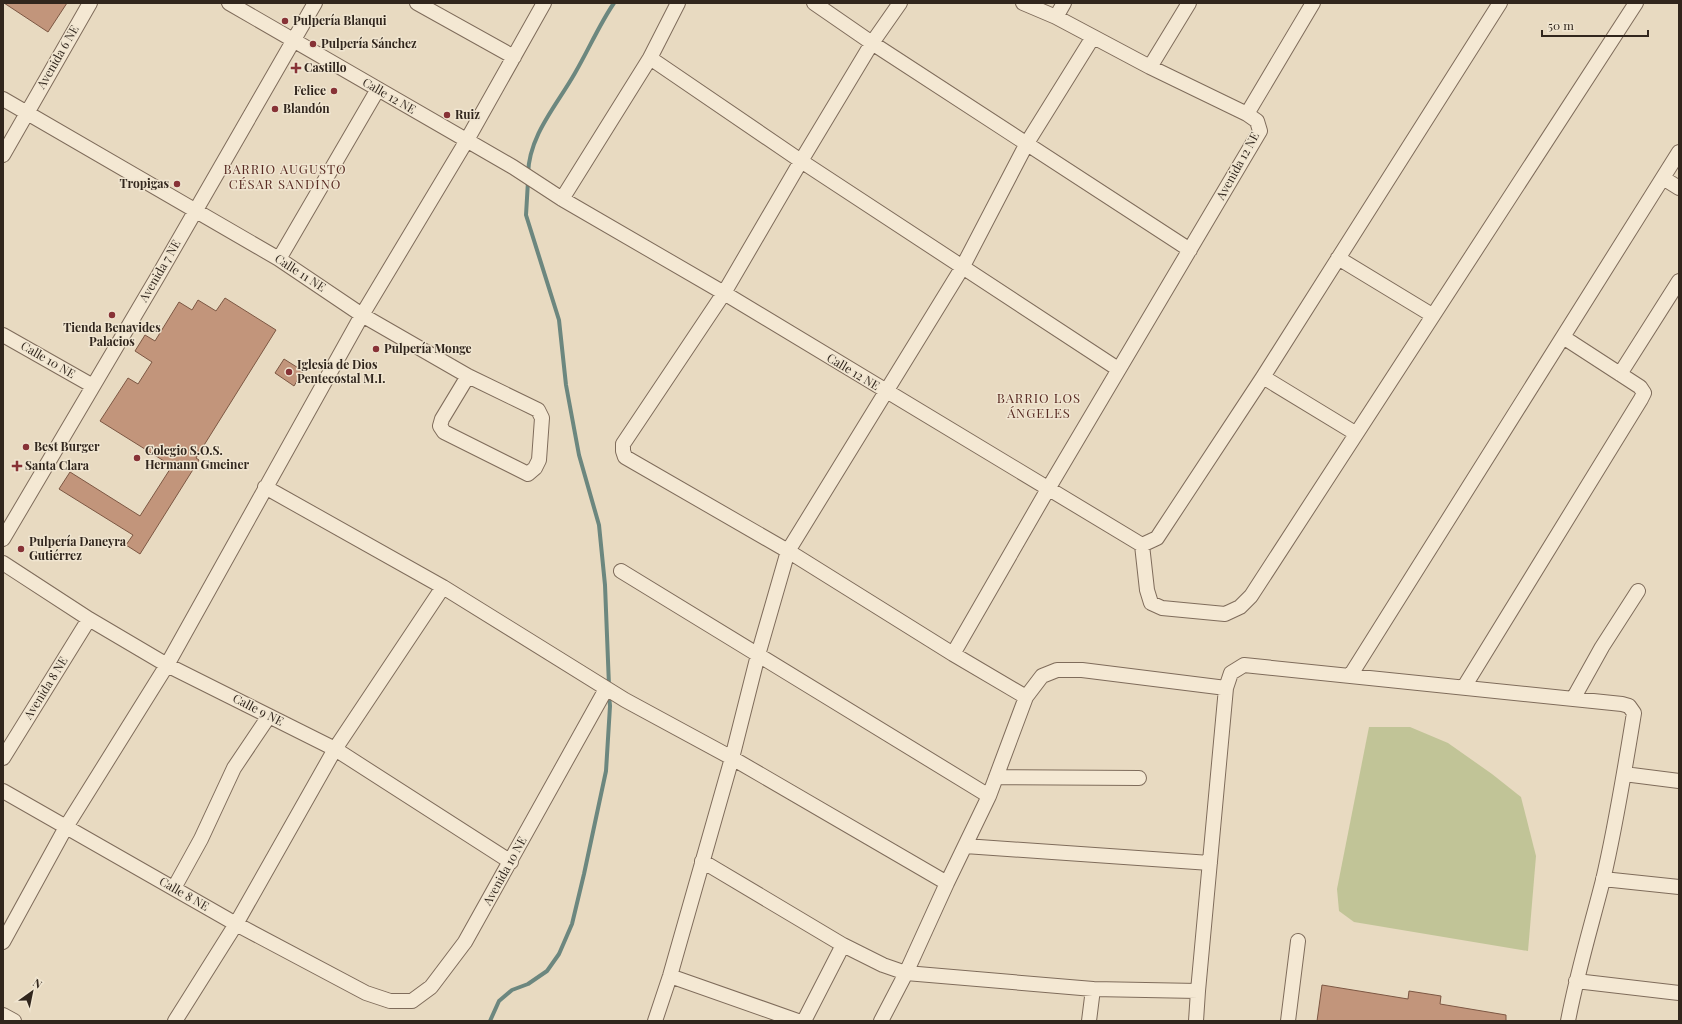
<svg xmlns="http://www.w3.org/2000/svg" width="1682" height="1024" font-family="'Playfair Display',serif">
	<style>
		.green { fill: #c1c497 }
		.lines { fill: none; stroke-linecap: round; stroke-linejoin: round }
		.stream { stroke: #6c877f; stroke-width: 4 }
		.building { fill: #c2957b; stroke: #7c5743 }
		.minor-casing { stroke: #7f6c5b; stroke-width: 16 }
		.minor { stroke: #f4e8d3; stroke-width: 14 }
		.poi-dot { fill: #873236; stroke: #f0e5d0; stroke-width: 1.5 }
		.labels { text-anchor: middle; stroke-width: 3; stroke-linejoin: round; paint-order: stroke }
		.poi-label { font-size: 12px; font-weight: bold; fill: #31261d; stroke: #f0e5d0; text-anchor: start }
		.street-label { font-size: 12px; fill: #31261d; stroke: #f0e5d0 }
		.neighbourhood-label { font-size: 13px; letter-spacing: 1px; fill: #582a22; stroke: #f0e5d0 }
	</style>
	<rect width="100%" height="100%" fill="#e8dac1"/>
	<path class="green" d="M 1369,727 L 1410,727 L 1448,743 L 1492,774 L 1521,797 L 1536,856 L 1528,951 L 1354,922 L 1339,911 L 1337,889 Z"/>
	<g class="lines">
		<path class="stream" d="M 528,174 C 529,135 557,105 575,73 C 589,49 599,25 614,3
			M 528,181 L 526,215 L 559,320 L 566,385 L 579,455 L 599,525 L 605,585 L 609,686
			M 490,1021 L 499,1001 L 512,990 L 528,984 L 547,971 L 559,954 L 572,924 L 584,874 L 606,771 L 610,706 L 609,695"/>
	</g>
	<path class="building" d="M 4,3 L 67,3 L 48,32 Z
		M 225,298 L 276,330 L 196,458 L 199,460 L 140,554 L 126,545 L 133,535 L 59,489 L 70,472 L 140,516 L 172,466 L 100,421 L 128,378 L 138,384 L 152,362 L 135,351 L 145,335 L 155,341 L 179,302 L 192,310 L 198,300 L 216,311 Z
		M 284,359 L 303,371 L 294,386 L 275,373 Z
		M 1322,985 L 1408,999 L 1409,991 L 1441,996 L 1440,1004 L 1506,1015 L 1506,1021 L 1317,1021 Z"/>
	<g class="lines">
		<g class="minor-casing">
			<path id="minor" d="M 229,3 L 513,167 L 562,199 L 724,293 L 1142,545
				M 417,3 L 514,57
				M 814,3 L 872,43 L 1190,250
				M 900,3 L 872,43 L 801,161 L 724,293 L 623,444 L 623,451 L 625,457 L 788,551 L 953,654 L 1026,697
				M 1056,17 L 1064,3
				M 650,58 L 801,161 L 1118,369
				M 1150,67 L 1189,3
				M 3,99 L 279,259 L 362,315 L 468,376 L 538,410 L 542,418 L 539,460 L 535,468 L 528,474 L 444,432 L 440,426 L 442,419 L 468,376
				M 1247,114 L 1313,3
				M 3,155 L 90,3
				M 1663,178 L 1679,188
				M 562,199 L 650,58 L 678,3
				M 1338,258 L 1432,315
				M 279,259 L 378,89
				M 3,335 L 93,386
				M 1620,374 L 1679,281
				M 1263,377 L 1355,433
				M 265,487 L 443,587 L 625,700 L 732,758 L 947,883
				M 3,539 L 158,276 L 315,3
				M 1142,545 L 1147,590 L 1151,603 L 1162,608 L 1225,614 L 1240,607 L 1251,596 L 1636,3
				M 1142,545 L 1157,538 L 1263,377 L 1500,3
				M 3,563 L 89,619 L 167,665 L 335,749 L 511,862
				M 621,571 L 989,796
				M 953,654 L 1048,489 L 1260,131 L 1257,121 L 1247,114 L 1150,67 L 1056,17 L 1023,3
				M 1350,676 L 1679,152
				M 1464,687 L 1641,399 L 1644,393 L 1640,387 L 1563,337
				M 1573,699 L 1602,647 L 1638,591
				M 3,758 L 89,619
				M 1624,774 L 1679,781
				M 996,777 L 1139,778
				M 3,791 L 236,924 L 366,993 L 390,1001 L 412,1001 L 431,987 L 465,942 L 606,689
				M 965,846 L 1210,863
				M 702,861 L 843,945 L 883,965 L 906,973 L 1093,989 L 1198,991 L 1226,688 L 1231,673 L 1244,665 L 1622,704 L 1629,706 L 1634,713 C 1625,768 1616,825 1603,880 C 1591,927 1577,973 1568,1021
				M 1603,879 L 1679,887
				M 174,888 L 201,839 L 234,768 L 269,716
				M 3,942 L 66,827 L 167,665 L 362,315 L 467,140 L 544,3
				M 670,976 L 798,1021
				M 1576,981 L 1679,993
				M 3,1015 L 14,1021
				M 175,1021 L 236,924 L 335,749 L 443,587
				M 655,1021 L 670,976 L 732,758 L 758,655 L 788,551 L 962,268 L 1027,143 L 1093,37
				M 804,1021 L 843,945
				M 881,1021 L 906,973 L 947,883 L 989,796 L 1026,697 L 1042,676 L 1057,670 L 1082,670 L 1226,688
				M 1089,1021 L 1093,989
				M 1196,1021 L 1198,991
				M 1288,1021 L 1298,941"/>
		</g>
		<use href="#minor" class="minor"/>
	</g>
	<g class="poi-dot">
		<circle cx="285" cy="21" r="4"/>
		<circle cx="313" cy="44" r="4"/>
		<path d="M294 62h4v4h4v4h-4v4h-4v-4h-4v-4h4z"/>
		<circle cx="334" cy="91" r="4"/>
		<circle cx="275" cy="109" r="4"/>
		<circle cx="447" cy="115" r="4"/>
		<circle cx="177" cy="184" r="4"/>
		<circle cx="112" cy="315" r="4"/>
		<circle cx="376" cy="349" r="4"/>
		<circle cx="289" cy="372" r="4"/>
		<circle cx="26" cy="447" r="4"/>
		<circle cx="137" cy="458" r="4"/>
		<path d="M15 460h4v4h4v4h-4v4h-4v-4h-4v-4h4z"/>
		<circle cx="21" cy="549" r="4"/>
	</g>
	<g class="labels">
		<g class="poi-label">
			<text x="293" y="25">Pulpería Blanqui</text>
			<text x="321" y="48">Pulpería Sánchez</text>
			<text x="304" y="72">Castillo</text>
			<text x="326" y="95" text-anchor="end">Felice</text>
			<text x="283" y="113">Blandón</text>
			<text x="455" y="119">Ruiz</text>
			<text x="169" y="188" text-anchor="end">Tropigas</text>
			<text x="112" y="332" text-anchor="middle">Tienda Benavides<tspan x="112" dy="14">Palacios</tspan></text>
			<text x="384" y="353">Pulpería Monge</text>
			<text x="297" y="369">Iglesia de Dios<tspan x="297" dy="14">Pentecostal M.I.</tspan></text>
			<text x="34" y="451">Best Burger</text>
			<text x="145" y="455">Colegio S.O.S.<tspan x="145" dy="14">Hermann Gmeiner</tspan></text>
			<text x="25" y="470">Santa Clara</text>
			<text x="29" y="546">Pulpería Daneyra<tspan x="29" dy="14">Gutiérrez</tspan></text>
		</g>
		<g class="street-label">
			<text transform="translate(58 57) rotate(-60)" y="4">Avenida 6 NE</text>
			<text transform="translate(389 96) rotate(30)" y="4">Calle 12 NE</text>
			<text transform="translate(1238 166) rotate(-61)" y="4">Avenida 12 NE</text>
			<text transform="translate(160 271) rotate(-60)" y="4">Avenida 7 NE</text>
			<text transform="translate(300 273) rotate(33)" y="4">Calle 11 NE</text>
			<text transform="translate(48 360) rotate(30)" y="4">Calle 10 NE</text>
			<text transform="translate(853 372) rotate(31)" y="4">Calle 12 NE</text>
			<text transform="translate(46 688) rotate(-58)" y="4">Avenida 8 NE</text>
			<text transform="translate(258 710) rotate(27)" y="4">Calle 9 NE</text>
			<text transform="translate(505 871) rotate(-61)" y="4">Avenida 10 NE</text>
			<text transform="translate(184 894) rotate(30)" y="4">Calle 8 NE</text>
		</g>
		<g class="neighbourhood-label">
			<text x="285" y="174">BARRIO AUGUSTO<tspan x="285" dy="15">CÉSAR SANDINO</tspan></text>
			<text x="1039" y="403">BARRIO LOS<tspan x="1039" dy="15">ÁNGELES</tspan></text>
		</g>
	</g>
	<rect width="1682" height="1024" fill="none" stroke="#31261d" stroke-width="8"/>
	<g transform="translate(32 992) rotate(33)" stroke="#f0e5d0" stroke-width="3" paint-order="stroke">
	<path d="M0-3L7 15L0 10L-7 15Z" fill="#31261d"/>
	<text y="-6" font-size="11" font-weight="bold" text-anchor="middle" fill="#31261d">N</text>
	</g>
	<path d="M1542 30v6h106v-6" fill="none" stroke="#31261d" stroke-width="2"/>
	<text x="1548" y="30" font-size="12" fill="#31261d" stroke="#f0e5d0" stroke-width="3" paint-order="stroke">50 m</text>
</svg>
